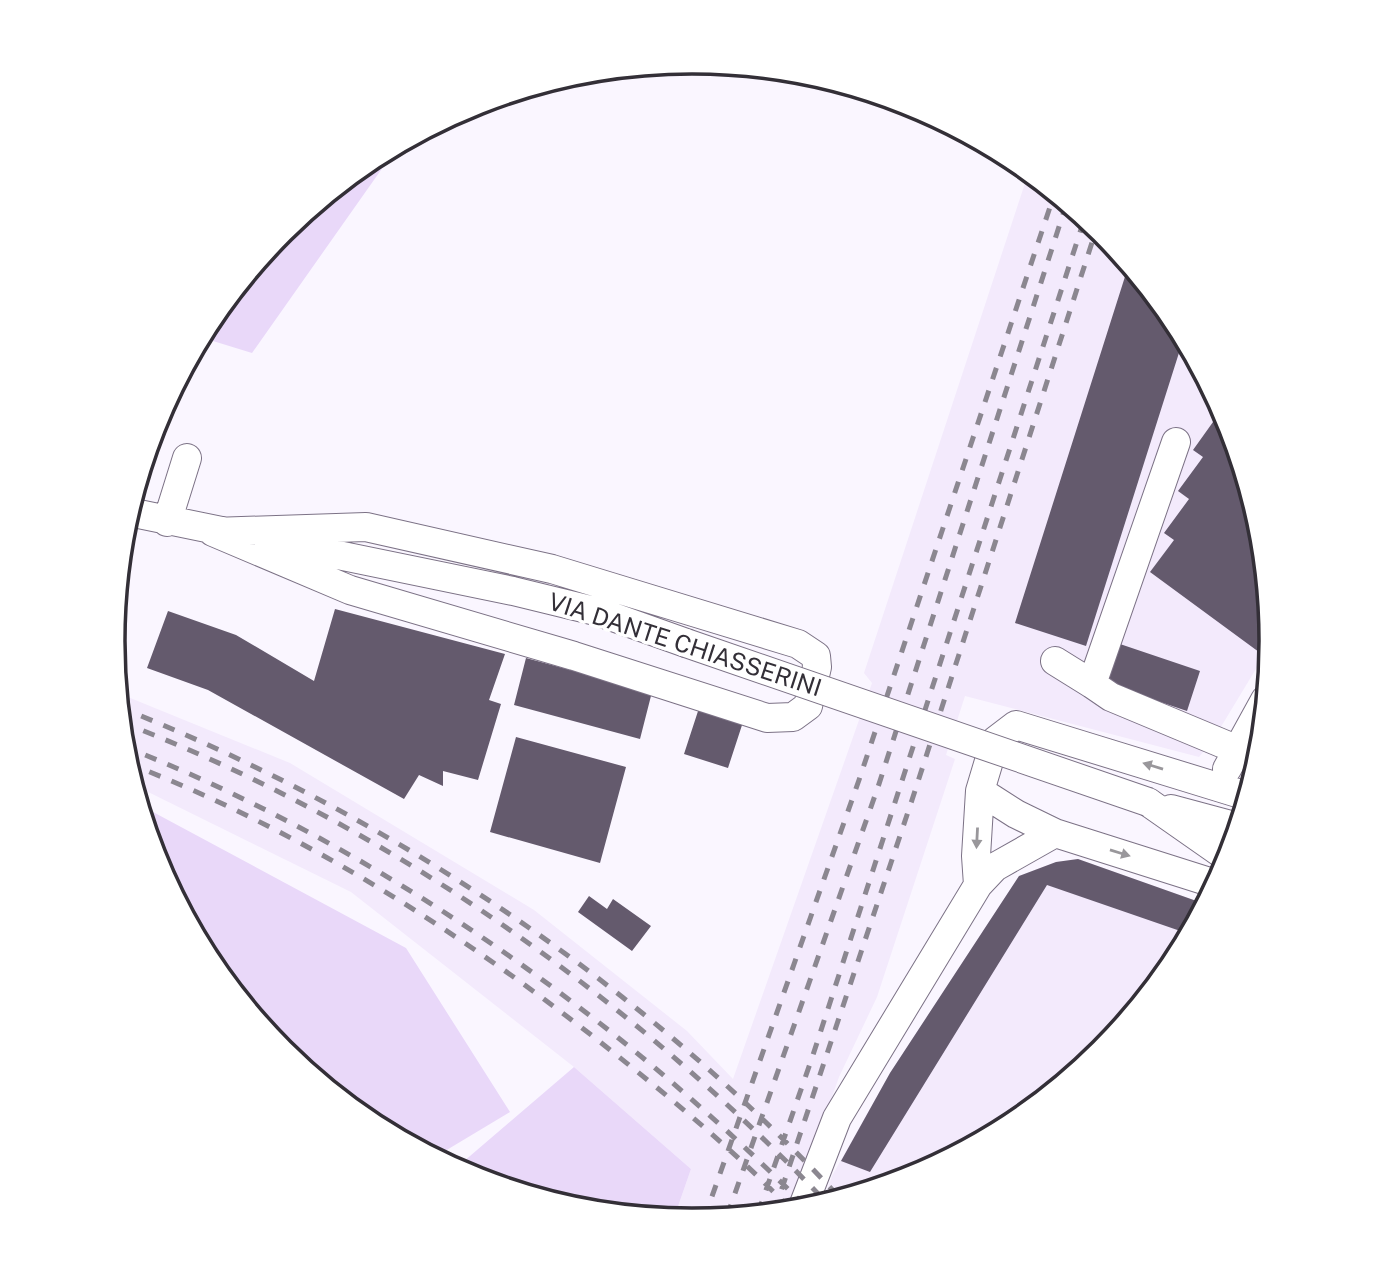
<svg xmlns="http://www.w3.org/2000/svg" width="1384" height="1281" font-family="'Public Sans',sans-serif">
	<style>
		.built { fill: #f3eafc }
		.green { fill: #e9d8f9 }
		.building { fill: #645a6d }
		.lines { fill: none; stroke-linecap: round; stroke-linejoin: round }
		.minor-casing { stroke: #7c7286; stroke-width: 30 }
		.minor { stroke: #fff; stroke-width: 28 }
		.rail { stroke: #8b8790; stroke-width: 5; stroke-dasharray: 12 12; stroke-linecap: butt }
		.minor-bridge-casing { stroke: #7c7286; stroke-width: 30; stroke-linecap: butt }
		.minor-bridge { stroke: #fff; stroke-width: 28 }
		.oneway { fill: #99979b }
		.labels { text-anchor: middle; stroke-width: 7; stroke-linejoin: round; paint-order: stroke }
		.street-label { font-size: 24px; fill: #332f37; stroke: #fff }
		.rim { fill: none; stroke: #332f37; stroke-width: 3.5 }
	</style>
	<rect width="100%" height="100%" fill="#faf6ff"/>
	<path class="built" d="M 1029,171 L 1102,231 L 1174,319 L 1227,419 L 1260,528 L 1271,644 L 1213,740 L 1199,757 L 965,696 L 946,755 L 955,759 L 877,997 L 839,1077 L 792,1210 L 692,1220 L 674,1218 L 691,1169 L 574,1067 L 351,892 L 134,785 L 124,753 L 118,693 L 290,763 L 534,910 L 687,1031 L 733,1079 L 872,683 L 864,673 Z
		M 1078,859 L 1205,904 L 1173,963 L 1101,1050 L 1013,1122 L 913,1176 L 823,1203 L 832,1176 L 890,1073 L 1019,876 L 1056,862 Z"/>
	<path class="green" d="M 400,143 L 252,353 L 200,337 C 239,264 327,182 400,143 Z
		M 140,805 L 406,948 L 510,1112 L 435,1157 L 370,1122 L 282,1050 L 210,962 L 157,862 Z
		M 574,1067 L 691,1169 L 674,1218 L 579,1209 L 470,1176 L 456,1168 Z"/>
	<path class="building" d="M 1129,264 L 1174,319 L 1184,337 L 1086,646 L 1015,623 Z
		M 1218,415 L 1228,423 L 1260,528 L 1271,641 L 1263,655 L 1150,572 L 1174,540 L 1164,533 L 1189,499 L 1178,491 L 1203,457 L 1193,450 Z
		M 335,609 L 505,654 L 489,700 L 501,704 L 478,780 L 443,771 L 443,786 L 419,775 L 404,799 L 208,690 L 147,668 L 168,611 L 236,635 L 314,681 Z
		M 1117,643 L 1200,671 L 1187,711 L 1104,683 Z
		M 526,658 L 652,692 L 640,739 L 514,705 Z
		M 700,705 L 744,719 L 728,768 L 684,754 Z
		M 516,737 L 626,767 L 600,863 L 490,832 Z
		M 1078,859 L 1205,904 L 1189,934 L 1047,885 L 870,1172 L 841,1161 L 890,1073 L 1019,876 L 1056,862 Z
		M 589,896 L 607,909 L 613,899 L 651,926 L 632,951 L 578,912 Z"/>
	<g class="lines">
		<g class="minor-casing">
			<path id="minor" d="M 1176,442 L 1092,684 L 1111,697 L 1238,750
				M 129,512 L 513,591 L 599,612 L 686,643
				M 167,522 L 187,458
				M 366,527 L 552,569 L 798,644 L 816,656 L 817,667 L 808,706 L 793,717 L 767,718 L 574,656 L 350,590 L 213,532 Z
				M 1055,661 L 1092,684
				M 1227,769 L 1265,700
				M 980,791 L 1016,814 L 1055,833 L 1216,884
				M 1148,802 L 1228,858
				M 1171,809 L 1238,827
				M 978,885 L 976,856 L 980,791 L 995,741 L 1016,725 L 1247,796
				M 802,1209 L 837,1118 L 978,885 L 995,867 L 1055,833"/>
		</g>
		<use href="#minor" class="minor"/>
		<path class="rail" d="M 119,707 C 391,815 642,984 840,1198
			M 121,722 C 387,824 630,996 826,1202
			M 123,746 C 379,847 614,1013 807,1208
			M 127,763 C 309,833 478,943 629,1065 C 685,1110 741,1157 791,1210
			M 774,1212 L 912,800 L 1097,227
			M 758,1213 L 812,1058 L 1085,217
			M 727,1216 L 878,787 L 1067,202
			M 704,1219 L 859,780 L 1055,192"/>
		<g class="minor-bridge-casing">
			<path id="minor-bridge" d="M 686,643 L 1148,802"/>
		</g>
		<use href="#minor-bridge" class="minor-bridge"/>
	</g>
	<defs><path id="oneway-solid" d="M-6-.8H1V-3.2L6.5 0L1 3.2V.8H-6Z" transform="scale(1.75)"/></defs>
	<g class="oneway">
		<use href="#oneway-solid" transform="translate(1153 766) rotate(-163)"/>
		<use href="#oneway-solid" transform="translate(977 838) rotate(93)"/>
		<use href="#oneway-solid" transform="translate(1120 853) rotate(17)"/>
	</g>
	<g class="labels">
		<g class="street-label">
			<text transform="translate(685 645) rotate(18)" y="8">VIA DANTE CHIASSERINI</text>
		</g>
	</g>
	<path d="M0 0H1384V1281H0ZM125 641a567 567 0 1 1 1134 0a567 567 0 1 1-1134 0Z" fill="#fff" fill-rule="evenodd"/>
	<path class="rim" d="M125 641a567 567 0 1 1 1134 0a567 567 0 1 1-1134 0Z"/>
</svg>
